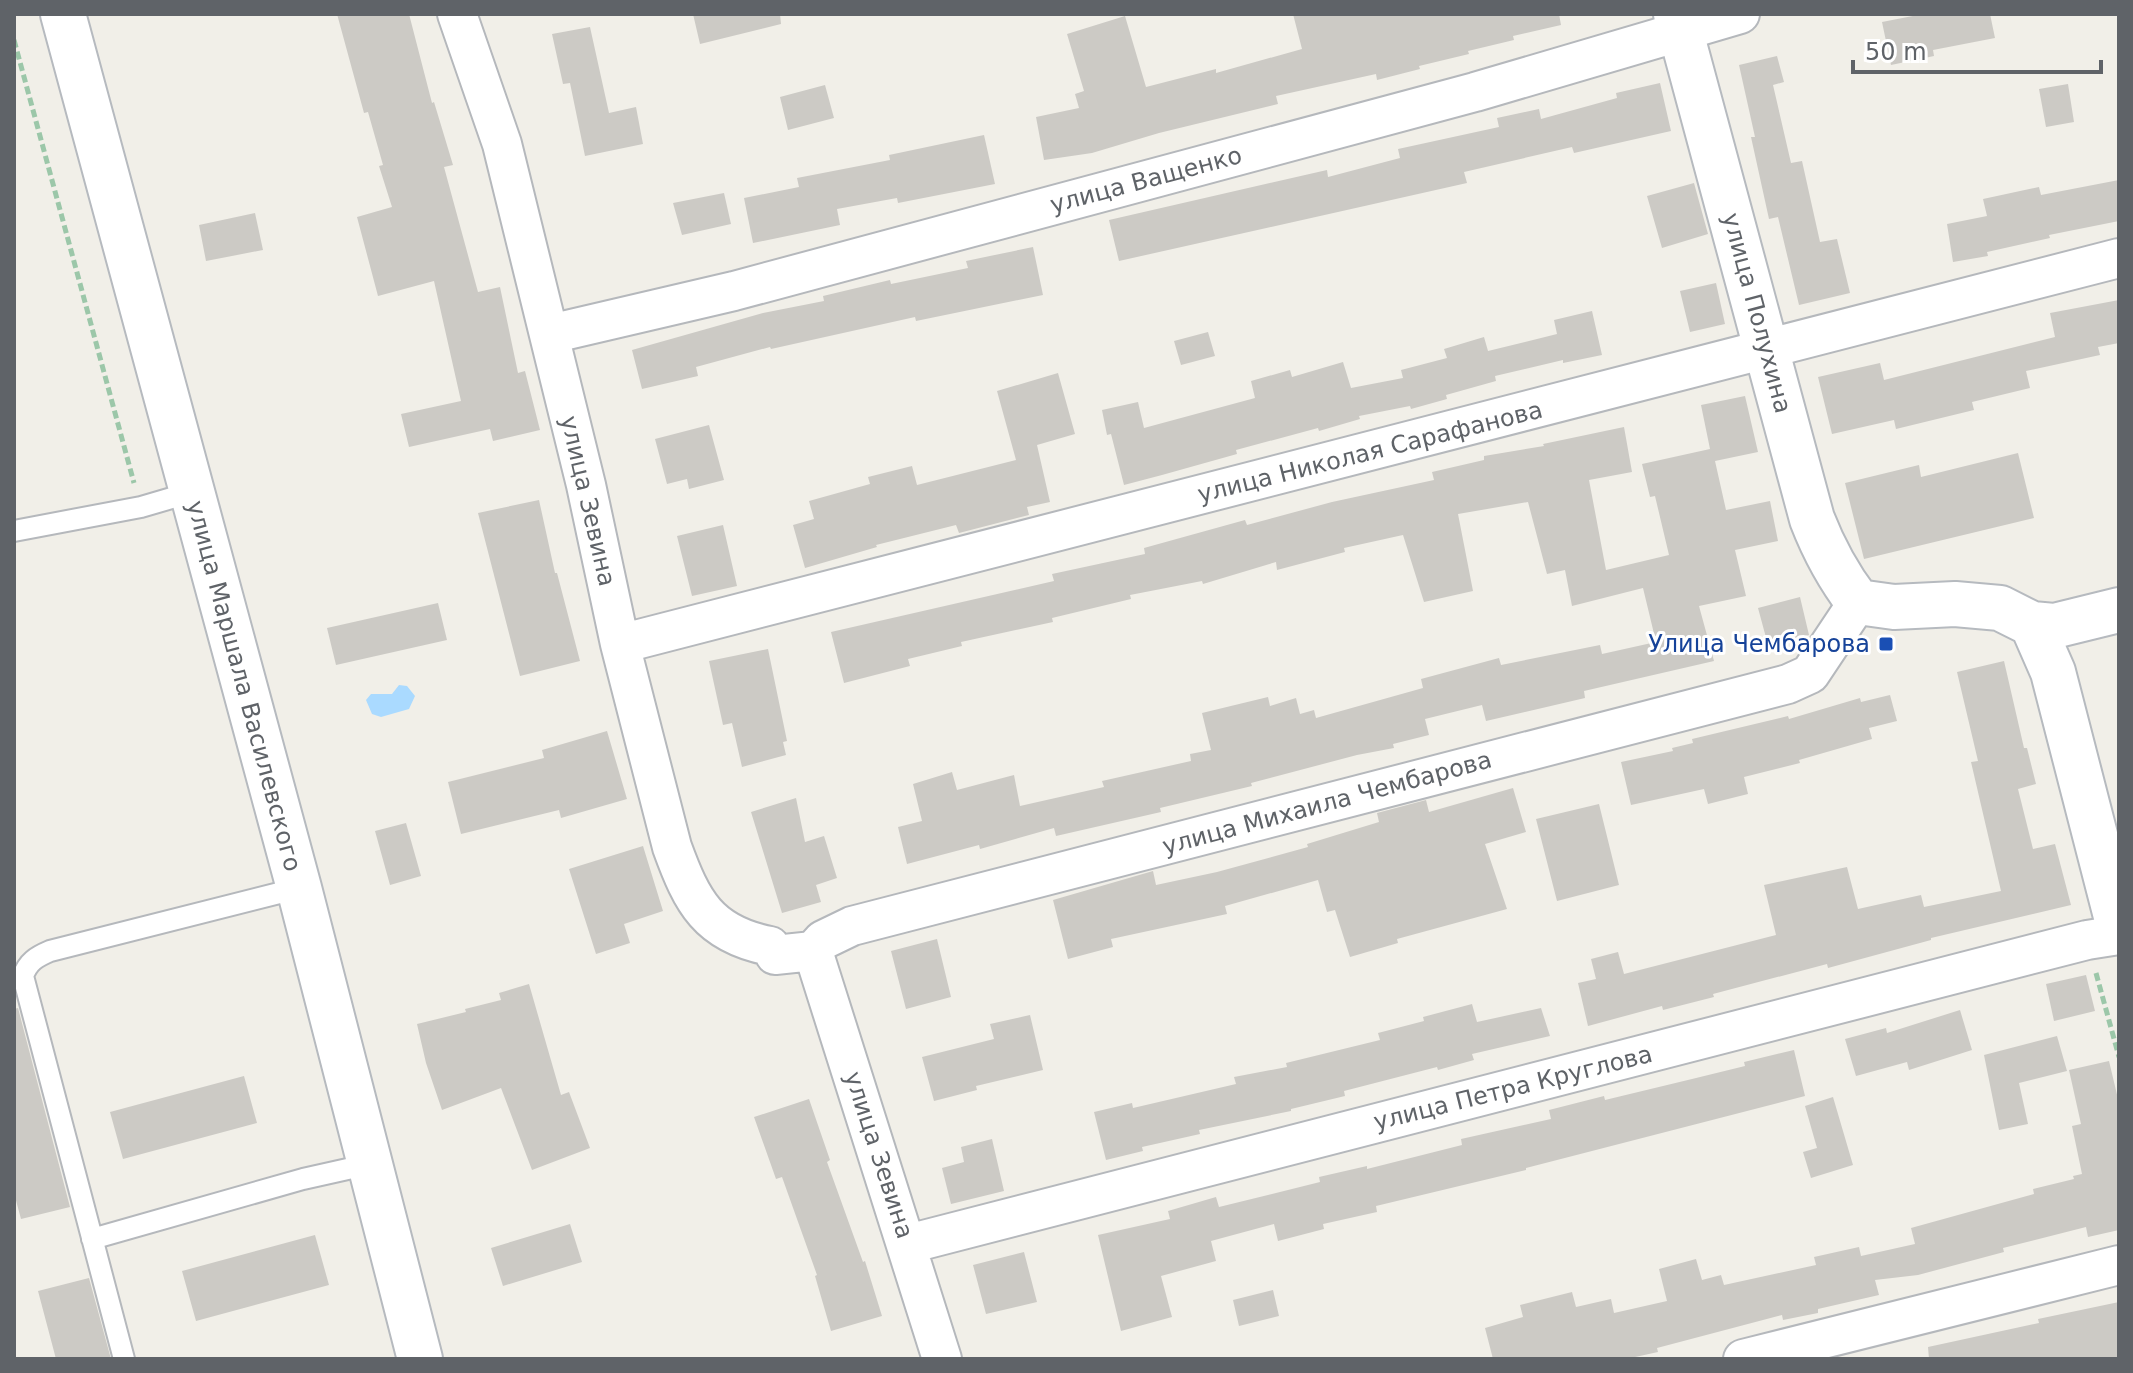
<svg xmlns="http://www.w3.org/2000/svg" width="2133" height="1373" font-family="'DejaVu Sans',sans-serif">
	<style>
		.water { fill: #aadaff }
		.building { fill: #cccac5 }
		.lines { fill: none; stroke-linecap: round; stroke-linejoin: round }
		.lane-casing { stroke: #b5b8bc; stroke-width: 24 }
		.street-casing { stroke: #b5b8bc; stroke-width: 42 }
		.secondary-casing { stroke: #b6babf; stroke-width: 48 }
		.path { stroke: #9cc7a9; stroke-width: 5; stroke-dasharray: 8 4; stroke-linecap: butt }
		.lane { stroke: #fff; stroke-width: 20 }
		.street { stroke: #fff; stroke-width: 38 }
		.secondary { stroke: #fff; stroke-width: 44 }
		.transit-dot { fill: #1a4fb4; stroke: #fff; stroke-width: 3 }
		.labels { text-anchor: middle; stroke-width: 6; stroke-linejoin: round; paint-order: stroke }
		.street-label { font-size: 24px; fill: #5f6368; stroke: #fff }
		.transit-label { font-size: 24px; fill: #164399; stroke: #fff; text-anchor: end }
	</style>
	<rect width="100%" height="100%" fill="#f1efe8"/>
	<path class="water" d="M 399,685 L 407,686 L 415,696 L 409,709 L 381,717 L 372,714 L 366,700 L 371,694 L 392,694 Z"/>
	<path class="building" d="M 337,14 L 409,14 L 432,103 L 434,102 L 453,165 L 444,167 L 478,292 L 500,287 L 518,373 L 525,371 L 540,430 L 493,441 L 490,429 L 409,447 L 401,414 L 461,401 L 434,281 L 378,296 L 357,217 L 392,207 L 379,166 L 383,165 L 368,112 L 364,113 Z
		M 693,14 L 780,14 L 781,24 L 700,44 Z
		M 1293,14 L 1559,14 L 1561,25 L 1513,36 L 1514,40 L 1468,51 L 1469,54 L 1419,66 L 1420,69 L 1377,80 L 1376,74 L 1276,96 L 1278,104 L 1159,133 L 1092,153 L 1044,160 L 1036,117 L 1079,108 L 1075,94 L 1084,91 L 1067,34 L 1125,16 L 1146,87 L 1216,69 L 1216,73 L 1302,49 Z
		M 1923,14 L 1990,14 L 1995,38 L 1933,50 L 1934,56 L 1891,65 L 1882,22 Z
		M 590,27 L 609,113 L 636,107 L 643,144 L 585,156 L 570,83 L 563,84 L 552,34 Z
		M 1777,56 L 1784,82 L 1773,85 L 1791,163 L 1802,161 L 1820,242 L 1837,239 L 1850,293 L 1799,305 L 1778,217 L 1769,219 L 1751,137 L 1755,137 L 1739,65 Z
		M 1660,83 L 1671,131 L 1574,153 L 1572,147 L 1464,172 L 1467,183 L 1119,261 L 1109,220 L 1327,170 L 1328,177 L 1400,158 L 1398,149 L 1499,127 L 1497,118 L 1539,109 L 1541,119 L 1617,98 L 1616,93 Z
		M 2068,84 L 2074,122 L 2046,127 L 2039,89 Z
		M 825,85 L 834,118 L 788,130 L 780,97 Z
		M 984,135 L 995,184 L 898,203 L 897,198 L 837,209 L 840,225 L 753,243 L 744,198 L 799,187 L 797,178 L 890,160 L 889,155 Z
		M 2119,180 L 2119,221 L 2049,235 L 2050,238 L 1987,252 L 1988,256 L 1953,262 L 1947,224 L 1987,216 L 1983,199 L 2039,187 L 2041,195 Z
		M 1694,183 L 1708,234 L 1662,248 L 1647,196 Z
		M 724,193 L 731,224 L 682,235 L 673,203 Z
		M 255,213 L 263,250 L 206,261 L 199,225 Z
		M 1033,247 L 1043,295 L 916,321 L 915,317 L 771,349 L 770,347 L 696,367 L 698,376 L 642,389 L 632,350 L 763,313 L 824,301 L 823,296 L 890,280 L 891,284 L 968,268 L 966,261 Z
		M 1716,283 L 1725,324 L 1690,332 L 1680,291 Z
		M 2119,300 L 2119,343 L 2098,347 L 2100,355 L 2026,371 L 2030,388 L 1972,402 L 1974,410 L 1896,429 L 1894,420 L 1832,434 L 1818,377 L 1880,363 L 1884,380 L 2055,337 L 2050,313 Z
		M 1592,311 L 1602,355 L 1563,363 L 1563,360 L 1495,376 L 1496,381 L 1446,395 L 1447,399 L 1411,409 L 1410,406 L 1359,416 L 1360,419 L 1319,431 L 1318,428 L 1236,450 L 1237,454 L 1162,475 L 1124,485 L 1111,434 L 1107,435 L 1102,410 L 1138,402 L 1144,428 L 1255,398 L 1251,381 L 1290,370 L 1292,377 L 1343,362 L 1351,388 L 1403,378 L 1401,370 L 1447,358 L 1444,349 L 1484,337 L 1488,351 L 1557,334 L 1554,320 Z
		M 1208,332 L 1215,356 L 1181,365 L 1174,341 Z
		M 1058,373 L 1075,434 L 1037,445 L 1050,502 L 1027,507 L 1029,515 L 959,533 L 956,525 L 876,545 L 877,547 L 805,568 L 793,525 L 814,519 L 809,501 L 870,484 L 868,477 L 912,466 L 917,485 L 1016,460 L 997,391 Z
		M 1745,396 L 1758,452 L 1715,461 L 1726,510 L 1770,501 L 1778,541 L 1735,550 L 1746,596 L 1699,606 L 1714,661 L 1584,691 L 1585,698 L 1486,721 L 1482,705 L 1425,719 L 1429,735 L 1393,744 L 1394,748 L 1357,755 L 1251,783 L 1252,786 L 1160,808 L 1161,812 L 1056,836 L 1054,828 L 980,849 L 979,845 L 907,864 L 898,827 L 922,821 L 913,784 L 952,772 L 957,790 L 1014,775 L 1020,806 L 1104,787 L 1102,781 L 1191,761 L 1190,754 L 1211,750 L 1202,713 L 1268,697 L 1270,706 L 1296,698 L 1300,714 L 1314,710 L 1316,718 L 1423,688 L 1421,679 L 1499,658 L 1501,665 L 1600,645 L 1602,654 L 1656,642 L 1643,588 L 1572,606 L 1565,570 L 1547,574 L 1528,502 L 1458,514 L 1473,591 L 1424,602 L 1403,535 L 1344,548 L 1345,552 L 1277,570 L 1276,562 L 1203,584 L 1202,581 L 1130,595 L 1131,599 L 1052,618 L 1053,622 L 961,642 L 962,646 L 908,659 L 910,666 L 844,683 L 831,632 L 1054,581 L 1052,574 L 1145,554 L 1144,548 L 1245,520 L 1247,525 L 1332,502 L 1434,480 L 1432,472 L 1484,460 L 1484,456 L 1544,446 L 1543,444 L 1624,427 L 1632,472 L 1589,480 L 1606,570 L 1669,555 L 1655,496 L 1650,497 L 1642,464 L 1710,449 L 1701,405 Z
		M 709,425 L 724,480 L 689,489 L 687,479 L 667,484 L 655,439 Z
		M 2018,453 L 2034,518 L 1864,559 L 1845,483 L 1919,465 L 1921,477 Z
		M 539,500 L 555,573 L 557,573 L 580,661 L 520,676 L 478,513 Z
		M 723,525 L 737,586 L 692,596 L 677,536 Z
		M 1800,597 L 1809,635 L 1768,645 L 1758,608 Z
		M 438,603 L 447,640 L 336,665 L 327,628 Z
		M 768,649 L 787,741 L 783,742 L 786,755 L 742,767 L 732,723 L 723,725 L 709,661 Z
		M 2004,661 L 2024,748 L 2027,748 L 2036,784 L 2018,789 L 2033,849 L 2055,844 L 2071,905 L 1931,938 L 1931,940 L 1828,968 L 1827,964 L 1713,994 L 1714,997 L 1663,1010 L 1662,1006 L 1588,1026 L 1578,983 L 1596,979 L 1591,959 L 1618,952 L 1624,974 L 1776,935 L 1764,885 L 1847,867 L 1858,909 L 1921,895 L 1924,907 L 2001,891 L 1971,762 L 1978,761 L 1957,672 Z
		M 1890,695 L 1897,721 L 1869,728 L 1872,739 L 1799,760 L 1800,763 L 1744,777 L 1748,794 L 1708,804 L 1704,789 L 1631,805 L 1621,762 L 1673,751 L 1672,748 L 1693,743 L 1692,739 L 1788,716 L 1789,719 L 1860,698 L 1861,702 Z
		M 607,731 L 627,799 L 561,818 L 559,810 L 461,834 L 448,782 L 544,758 L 542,750 Z
		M 1513,788 L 1526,832 L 1485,844 L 1507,909 L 1397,939 L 1398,943 L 1350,957 L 1335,910 L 1327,912 L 1318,880 L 1225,906 L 1227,914 L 1111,939 L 1113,947 L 1068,959 L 1053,900 L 1153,871 L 1156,885 L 1217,872 L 1308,847 L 1307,844 L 1379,822 L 1377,813 L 1426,800 L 1429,812 Z
		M 796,798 L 805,842 L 824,836 L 837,878 L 816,885 L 821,902 L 782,913 L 751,812 Z
		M 1599,804 L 1619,885 L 1557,901 L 1536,819 Z
		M 406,823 L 421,876 L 390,885 L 375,831 Z
		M 643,846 L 663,911 L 624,924 L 630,943 L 596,954 L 569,869 Z
		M 937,939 L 951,997 L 906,1009 L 891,951 Z
		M 2086,975 L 2095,1011 L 2054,1021 L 2046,984 Z
		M 529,984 L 561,1095 L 569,1092 L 590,1148 L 532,1170 L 501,1088 L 442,1110 L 426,1063 L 417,1024 L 466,1012 L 465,1009 L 501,1000 L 499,993 Z
		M 1472,1004 L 1477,1022 L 1541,1008 L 1550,1036 L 1472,1054 L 1474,1060 L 1438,1070 L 1437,1067 L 1344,1091 L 1345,1096 L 1291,1109 L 1291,1111 L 1199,1130 L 1200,1134 L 1142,1147 L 1143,1151 L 1106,1160 L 1094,1112 L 1132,1103 L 1133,1108 L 1236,1084 L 1234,1077 L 1287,1067 L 1286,1063 L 1380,1040 L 1378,1033 L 1424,1021 L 1423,1017 Z
		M 18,1008 L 70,1207 L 21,1219 L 14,1193 L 14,1009 Z
		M 1960,1010 L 1972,1050 L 1909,1070 L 1907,1062 L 1856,1076 L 1845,1039 L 1886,1028 L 1887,1033 Z
		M 1030,1015 L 1043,1070 L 976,1086 L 977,1090 L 934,1101 L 922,1057 L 994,1039 L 990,1024 Z
		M 2057,1036 L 2067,1071 L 2019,1083 L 2028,1124 L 1999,1130 L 1984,1055 Z
		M 1794,1050 L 1805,1096 L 1526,1168 L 1526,1170 L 1376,1206 L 1377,1212 L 1323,1224 L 1324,1229 L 1278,1241 L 1274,1224 L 1211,1241 L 1216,1261 L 1161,1276 L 1172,1317 L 1121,1331 L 1098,1235 L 1170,1219 L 1168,1211 L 1216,1197 L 1219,1207 L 1320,1182 L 1319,1177 L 1367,1166 L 1367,1169 L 1462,1145 L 1461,1139 L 1551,1119 L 1549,1110 L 1604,1096 L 1605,1100 L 1692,1079 L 1745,1066 L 1744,1062 Z
		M 2109,1061 L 2119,1103 L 2119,1230 L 2088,1237 L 2086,1227 L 2003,1248 L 2004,1252 L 1918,1275 L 1875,1280 L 1879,1295 L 1818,1309 L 1818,1313 L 1783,1320 L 1782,1315 L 1657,1348 L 1658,1352 L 1626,1359 L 1493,1359 L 1485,1328 L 1523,1317 L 1520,1305 L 1572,1292 L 1576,1307 L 1611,1299 L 1614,1313 L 1667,1301 L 1659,1269 L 1696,1259 L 1702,1280 L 1721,1275 L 1724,1285 L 1816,1265 L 1814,1257 L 1859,1247 L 1861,1256 L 1915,1244 L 1911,1228 L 2034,1194 L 2033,1189 L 2074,1179 L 2073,1176 L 2082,1174 L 2072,1126 L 2081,1124 L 2069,1070 Z
		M 244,1076 L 257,1123 L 123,1159 L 110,1112 Z
		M 1833,1097 L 1853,1165 L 1811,1178 L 1803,1152 L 1817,1148 L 1805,1106 Z
		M 809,1099 L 830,1160 L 827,1162 L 863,1262 L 865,1261 L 882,1316 L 831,1331 L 815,1276 L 817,1275 L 782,1177 L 776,1179 L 754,1117 Z
		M 992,1139 L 1004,1191 L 951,1204 L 942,1168 L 964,1162 L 961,1147 Z
		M 570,1224 L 582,1262 L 503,1286 L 491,1248 Z
		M 315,1235 L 329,1285 L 196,1321 L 182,1271 Z
		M 1024,1252 L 1037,1302 L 986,1314 L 973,1265 Z
		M 89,1278 L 111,1359 L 56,1359 L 38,1291 Z
		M 1273,1290 L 1279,1316 L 1239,1326 L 1233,1300 Z
		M 2119,1302 L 2119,1359 L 1929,1359 L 1928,1347 L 2039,1323 L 2038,1319 Z"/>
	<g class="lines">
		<g class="lane-casing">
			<path id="lane" d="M 14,531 L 141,507 L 192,492
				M 92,1239 L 303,1179 L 370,1164
				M 124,1359 L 23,976 C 28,962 36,957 50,951 L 299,888"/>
		</g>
		<g class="street-casing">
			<path id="street" d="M 457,14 L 502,144 L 586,485 L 620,644 L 672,847 C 692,902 708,934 770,946 L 775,955 L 813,951 L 823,940 L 852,926 L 1788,684 L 1810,674 L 1858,602
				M 550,334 L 734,291 L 1475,92 L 1740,14
				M 620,644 L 2119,258
				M 813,951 L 942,1359
				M 908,1244 L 2087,940 L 2119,935
				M 1743,1359 L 2119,1265"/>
		</g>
		<g class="secondary-casing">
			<path id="secondary" d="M 63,14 L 299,888 L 420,1359
				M 1676,14 L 1812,519 C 1824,550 1838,576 1858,602 L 1894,607 L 1955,604 L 2000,608 L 2032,624 L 2054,626 L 2119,610
				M 2032,624 L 2053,672 L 2119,928"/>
		</g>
		<path class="path" d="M 14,40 L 134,483
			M 2096,973 L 2119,1057"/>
		<use href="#lane" class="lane"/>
		<use href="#street" class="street"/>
		<use href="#secondary" class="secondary"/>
	</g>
	<rect class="transit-dot" x="1878" y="636" width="16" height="16" rx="4"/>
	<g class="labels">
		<g class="street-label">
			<text transform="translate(1146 180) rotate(-15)" y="8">улица Ващенко</text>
			<text transform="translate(1757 313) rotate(75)" y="8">улица Полухина</text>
			<text transform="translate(1370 452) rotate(-14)" y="8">улица Николая Сарафанова</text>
			<text transform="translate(588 501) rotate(77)" y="8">улица Зевина</text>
			<text transform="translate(244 686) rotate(75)" y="8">улица Маршала Василевского</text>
			<text transform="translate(1327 803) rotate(-15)" y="8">улица Михаила Чембарова</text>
			<text transform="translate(1513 1088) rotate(-14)" y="8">улица Петра Круглова</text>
			<text transform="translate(879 1155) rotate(72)" y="8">улица Зевина</text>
		</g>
		<g class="transit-label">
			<text x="1870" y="652">Улица Чембарова</text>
		</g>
	</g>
	<rect width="2133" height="1373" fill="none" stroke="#5f6368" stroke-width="32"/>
	<path d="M1853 60v12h248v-12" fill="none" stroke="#5f6368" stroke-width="4"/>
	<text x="1865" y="60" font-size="24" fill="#5f6368" stroke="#ffffff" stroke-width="6" paint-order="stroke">50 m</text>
</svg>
